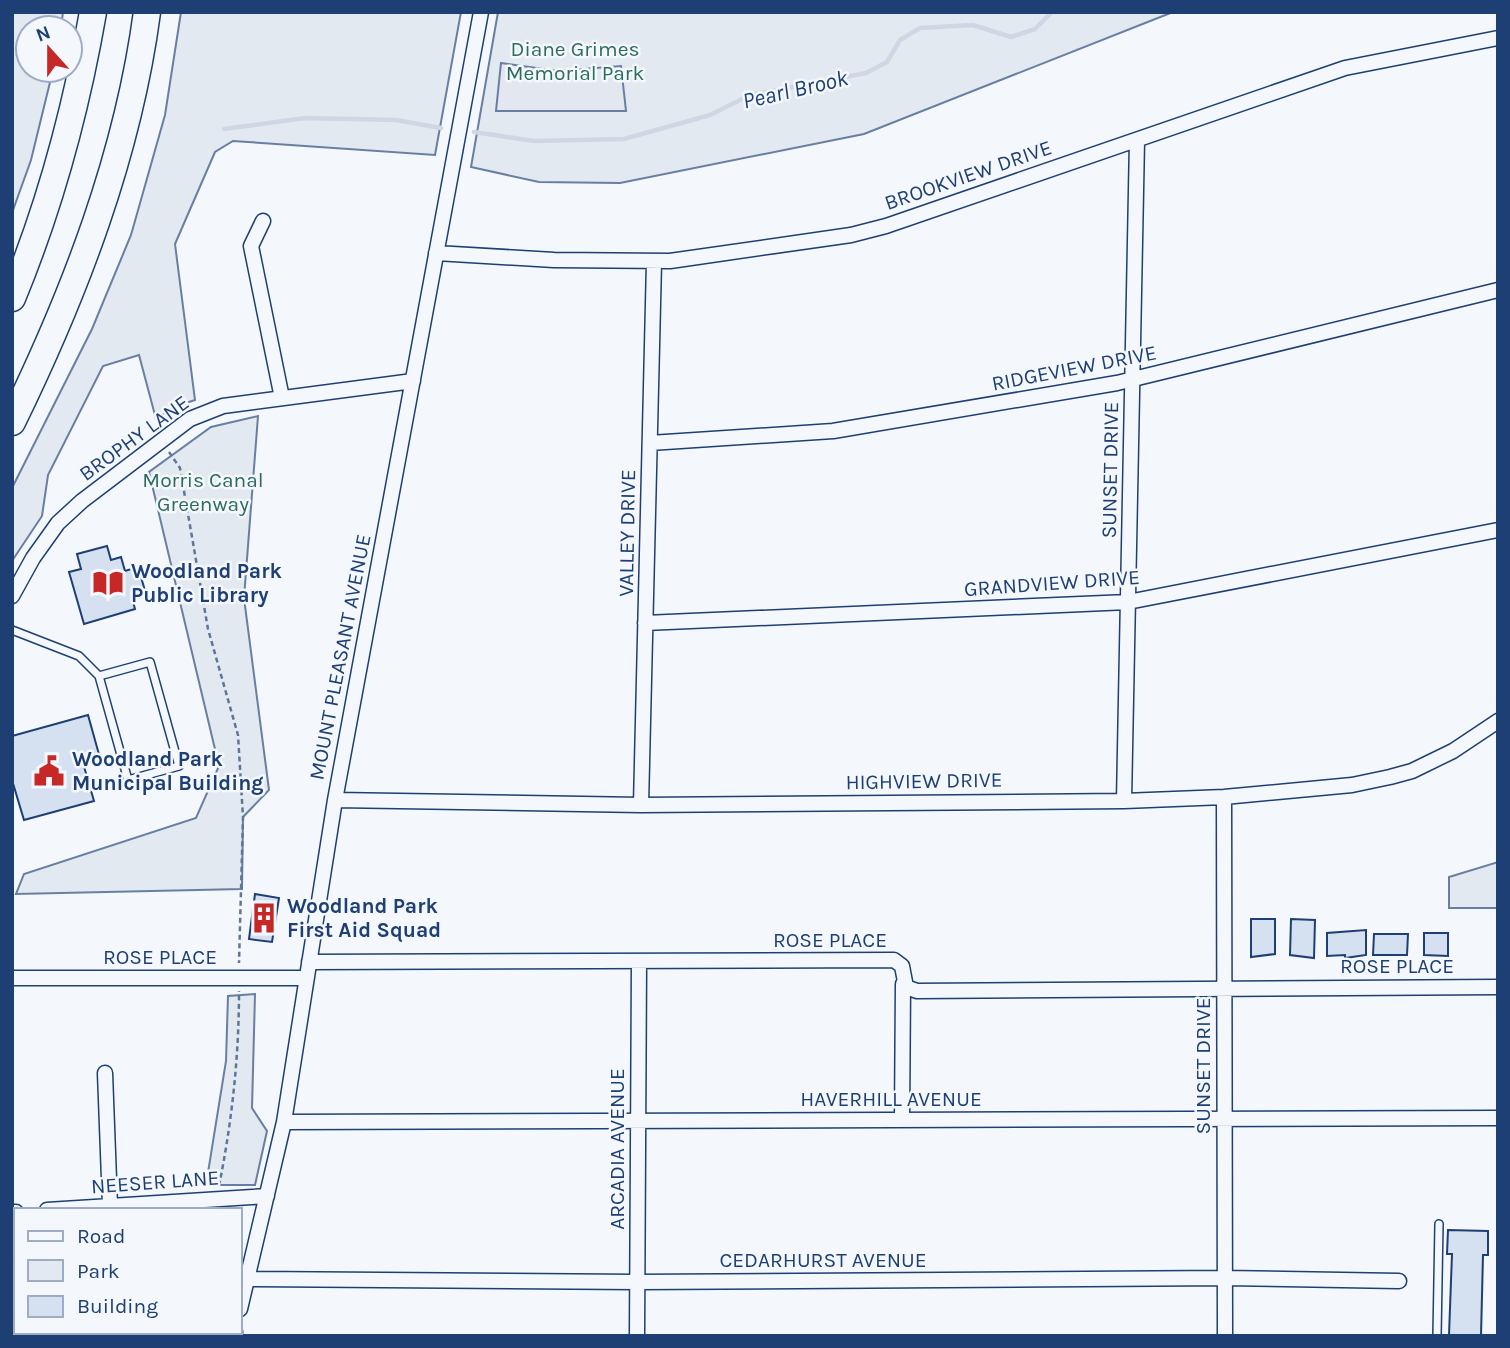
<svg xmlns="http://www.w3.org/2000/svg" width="1510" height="1348" font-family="Karla,sans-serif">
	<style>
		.green { fill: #e3e9f0; stroke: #687fa3; stroke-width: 2 }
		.parking { fill: #e3e8f0; stroke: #687fa3; stroke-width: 2 }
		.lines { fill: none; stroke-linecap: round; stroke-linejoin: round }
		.stream { stroke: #cfd7e4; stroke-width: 4.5 }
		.building { fill: #d5e0f0; stroke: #1d3f73; stroke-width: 2 }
		.service-casing { stroke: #1d3f73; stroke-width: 10 }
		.minor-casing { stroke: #1d3f73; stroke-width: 17 }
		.motorway-casing { stroke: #1d3f73; stroke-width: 29 }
		.path { stroke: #5e769c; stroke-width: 2.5; stroke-dasharray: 5 3.5; stroke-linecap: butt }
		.service { stroke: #f4f7fb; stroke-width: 7 }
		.minor { stroke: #f4f7fb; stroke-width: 14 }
		.motorway { stroke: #f4f7fb; stroke-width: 26 }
		.labels { text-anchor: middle; stroke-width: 5; stroke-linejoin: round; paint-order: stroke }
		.park-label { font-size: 21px; fill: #2c6c60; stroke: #f4f7fb }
		.street-label { font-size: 21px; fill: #1d3f73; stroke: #f4f7fb }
		.poi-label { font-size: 21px; font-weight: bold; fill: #1d3f73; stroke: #f4f7fb; text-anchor: start }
		.water-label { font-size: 23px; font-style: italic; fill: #1d3f73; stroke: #f4f7fb }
	</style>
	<rect width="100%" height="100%" fill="#f4f7fb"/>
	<path class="green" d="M 12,12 L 63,12 L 61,28 L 28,28 L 28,70 L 53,70 L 31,160 L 12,213 Z
		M 181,12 L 461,12 L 435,155 L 233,141 L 215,152 L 175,244 L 195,400 L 177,406 L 156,419 L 139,355 L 103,366 L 48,475 L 42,516 L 12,561 L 12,488 L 92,329 L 131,235 L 165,115 Z
		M 498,12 L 1173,12 L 864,134 L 620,183 L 539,182 L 471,167 Z
		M 258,416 L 244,598 L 269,790 L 243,817 L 242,889 L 16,894 L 24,874 L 196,818 L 219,766 L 149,472 L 211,427 Z
		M 1498,862 L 1498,908 L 1449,908 L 1449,877 Z
		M 255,994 L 252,1108 L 267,1131 L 255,1185 L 206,1185 L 226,1061 L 228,996 Z"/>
	<path class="parking" d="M 501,63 L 558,71 L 621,66 L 626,111 L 496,111 Z"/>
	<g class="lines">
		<path class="stream" d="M 224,129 L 305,118 L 396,120 L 441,128
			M 474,132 L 534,141 L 624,139 L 710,115 L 750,95 L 866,73 L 887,62 L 900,40 L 920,28 L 973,25 L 1011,37 L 1035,29 L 1052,12"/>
	</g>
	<path class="building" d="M 107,546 L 111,560 L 121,557 L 125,571 L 138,567 L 146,594 L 132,598 L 135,609 L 84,624 L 69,572 L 81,569 L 77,554 Z
		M 88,715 L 100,758 L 83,763 L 94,801 L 24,820 L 12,780 L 12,736 Z
		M 255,894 L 279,898 L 272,942 L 249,939 Z
		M 1251,919 L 1275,919 L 1275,954 L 1251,957 Z
		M 1291,919 L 1315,920 L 1314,958 L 1290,955 Z
		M 1366,930 L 1366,955 L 1345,958 L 1345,955 L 1327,956 L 1327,933 Z
		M 1424,933 L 1448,933 L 1448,956 L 1424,955 Z
		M 1374,934 L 1408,934 L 1407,955 L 1373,955 Z
		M 1448,1230 L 1488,1231 L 1488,1255 L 1483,1255 L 1481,1336 L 1444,1336 L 1449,1335 L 1452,1254 L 1447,1254 Z"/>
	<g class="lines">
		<g class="service-casing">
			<path id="service" d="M 12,630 L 79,656 L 99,676 L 128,780 L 179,766 L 150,662 L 99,676
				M 1437,1336 L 1439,1224"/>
		</g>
		<g class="minor-casing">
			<path id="minor" d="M 263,221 L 251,246 L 282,398
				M 436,253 L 554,260 L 670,261 L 851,235 L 886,226 L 1345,68 L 1498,38
				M 650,443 L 833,431 L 1117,383 L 1498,290
				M 12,596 L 33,558 L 58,523 L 82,501 L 190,419 L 223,406 L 413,381
				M 645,623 L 1128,602 L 1498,530
				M 1224,797 L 1225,1336
				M 335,800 L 641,805 L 1124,801 L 1224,797 L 1352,785 L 1390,777 L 1412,771 L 1453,751 L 1498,721
				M 1124,801 L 1137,140
				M 641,805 L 654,262
				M 309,962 L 894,960 L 902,966 L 906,987 L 917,991 L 1498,987
				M 12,978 L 307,978
				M 105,1073 L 110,1206
				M 902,1120 L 903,984
				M 284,1122 L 1498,1118
				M 47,1210 L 267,1196
				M 12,1212 L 16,1212
				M 247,1279 L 638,1282 L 1225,1278 L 1399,1281
				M 240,1309 L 284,1122 L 335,800 L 481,12
				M 234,1336 L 235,1332
				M 637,1336 L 639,962"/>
		</g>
		<g class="motorway-casing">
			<path id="motorway" d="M 12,298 C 50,206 76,110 93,12
				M 12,422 C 75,293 128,155 147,12"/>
		</g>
		<path class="path" d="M 169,452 L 180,468 L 208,629 L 238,735 L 243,817 L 239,963
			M 219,1186 C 232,1121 239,1057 239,991
			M 184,1336 L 184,1332"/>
		<use href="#service" class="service"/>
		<use href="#minor" class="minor"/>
		<use href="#motorway" class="motorway"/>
	</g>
	<defs>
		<g id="library-bare" transform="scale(2.415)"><path d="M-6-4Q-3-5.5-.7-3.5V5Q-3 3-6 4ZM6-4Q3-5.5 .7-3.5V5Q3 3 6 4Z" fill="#c62828" stroke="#f4f7fb" stroke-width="2.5" paint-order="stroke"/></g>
		<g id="civic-bare" transform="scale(2.415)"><path d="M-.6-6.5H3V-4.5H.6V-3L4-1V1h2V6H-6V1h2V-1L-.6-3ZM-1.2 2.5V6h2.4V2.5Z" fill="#c62828" stroke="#f4f7fb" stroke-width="2.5" paint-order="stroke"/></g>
		<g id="building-bare" transform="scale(2.415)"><path d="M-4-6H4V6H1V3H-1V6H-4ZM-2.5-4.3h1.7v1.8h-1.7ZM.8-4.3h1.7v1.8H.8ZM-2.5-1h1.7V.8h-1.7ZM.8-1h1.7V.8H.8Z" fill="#c62828" stroke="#f4f7fb" stroke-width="2.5" paint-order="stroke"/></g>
	</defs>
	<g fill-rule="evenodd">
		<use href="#library-bare" x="108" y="583"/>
		<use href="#civic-bare" x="49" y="771"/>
		<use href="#building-bare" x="264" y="918"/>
	</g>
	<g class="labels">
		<g class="park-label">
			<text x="575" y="56">Diane Grimes<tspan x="575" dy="24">Memorial Park</tspan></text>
			<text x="203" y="487">Morris Canal<tspan x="203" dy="24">Greenway</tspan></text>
		</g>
		<g class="street-label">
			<text transform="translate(968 175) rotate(-19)" y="7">BROOKVIEW DRIVE</text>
			<text transform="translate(1074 368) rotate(-11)" y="7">RIDGEVIEW DRIVE</text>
			<text transform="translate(134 438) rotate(-36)" y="7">BROPHY LANE</text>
			<text transform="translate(1110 470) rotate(-89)" y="7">SUNSET DRIVE</text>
			<text transform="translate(627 533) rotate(-89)" y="7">VALLEY DRIVE</text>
			<text transform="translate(1052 583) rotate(-4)" y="7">GRANDVIEW DRIVE</text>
			<text transform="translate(340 657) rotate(-79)" y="7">MOUNT PLEASANT AVENUE</text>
			<text transform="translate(924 781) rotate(-1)" y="7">HIGHVIEW DRIVE</text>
			<text x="830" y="947">ROSE PLACE</text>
			<text x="160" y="964">ROSE PLACE</text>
			<text x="1397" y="973">ROSE PLACE</text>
			<text transform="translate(1203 1066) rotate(-90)" y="7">SUNSET DRIVE</text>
			<text x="891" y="1106">HAVERHILL AVENUE</text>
			<text transform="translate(617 1149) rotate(-90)" y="7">ARCADIA AVENUE</text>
			<text transform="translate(155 1182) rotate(-4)" y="7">NEESER LANE</text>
			<text x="823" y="1267">CEDARHURST AVENUE</text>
		</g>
		<g class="poi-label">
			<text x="131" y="578">Woodland Park<tspan x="131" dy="24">Public Library</tspan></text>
			<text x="72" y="766">Woodland Park<tspan x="72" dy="24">Municipal Building</tspan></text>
			<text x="287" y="913">Woodland Park<tspan x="287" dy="24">First Aid Squad</tspan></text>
		</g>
		<g class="water-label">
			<text transform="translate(795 89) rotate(-13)" y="8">Pearl Brook</text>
		</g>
	</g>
	<rect width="1510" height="1348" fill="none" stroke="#1d3f73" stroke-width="28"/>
	<rect x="14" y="1208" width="228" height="126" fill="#f4f7fb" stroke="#9eadc5" stroke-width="2"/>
	<rect x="28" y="1231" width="35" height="10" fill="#f4f7fb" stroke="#9eadc5" stroke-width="2"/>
	<text x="77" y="1243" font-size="21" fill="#1d3f73">Road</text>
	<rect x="28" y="1260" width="35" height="21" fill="#e3e9f0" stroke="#9eadc5" stroke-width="2"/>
	<text x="77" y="1278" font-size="21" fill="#1d3f73">Park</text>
	<rect x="28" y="1296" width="35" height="21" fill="#d5e0f0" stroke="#9eadc5" stroke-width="2"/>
	<text x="77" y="1313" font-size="21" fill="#1d3f73">Building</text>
	<g transform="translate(49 49) rotate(339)"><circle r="33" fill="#f4f7fb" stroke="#9eadc5" stroke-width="2"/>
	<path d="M0-5L12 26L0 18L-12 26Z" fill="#c62828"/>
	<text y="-10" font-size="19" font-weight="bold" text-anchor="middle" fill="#1d3f73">N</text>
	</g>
</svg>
